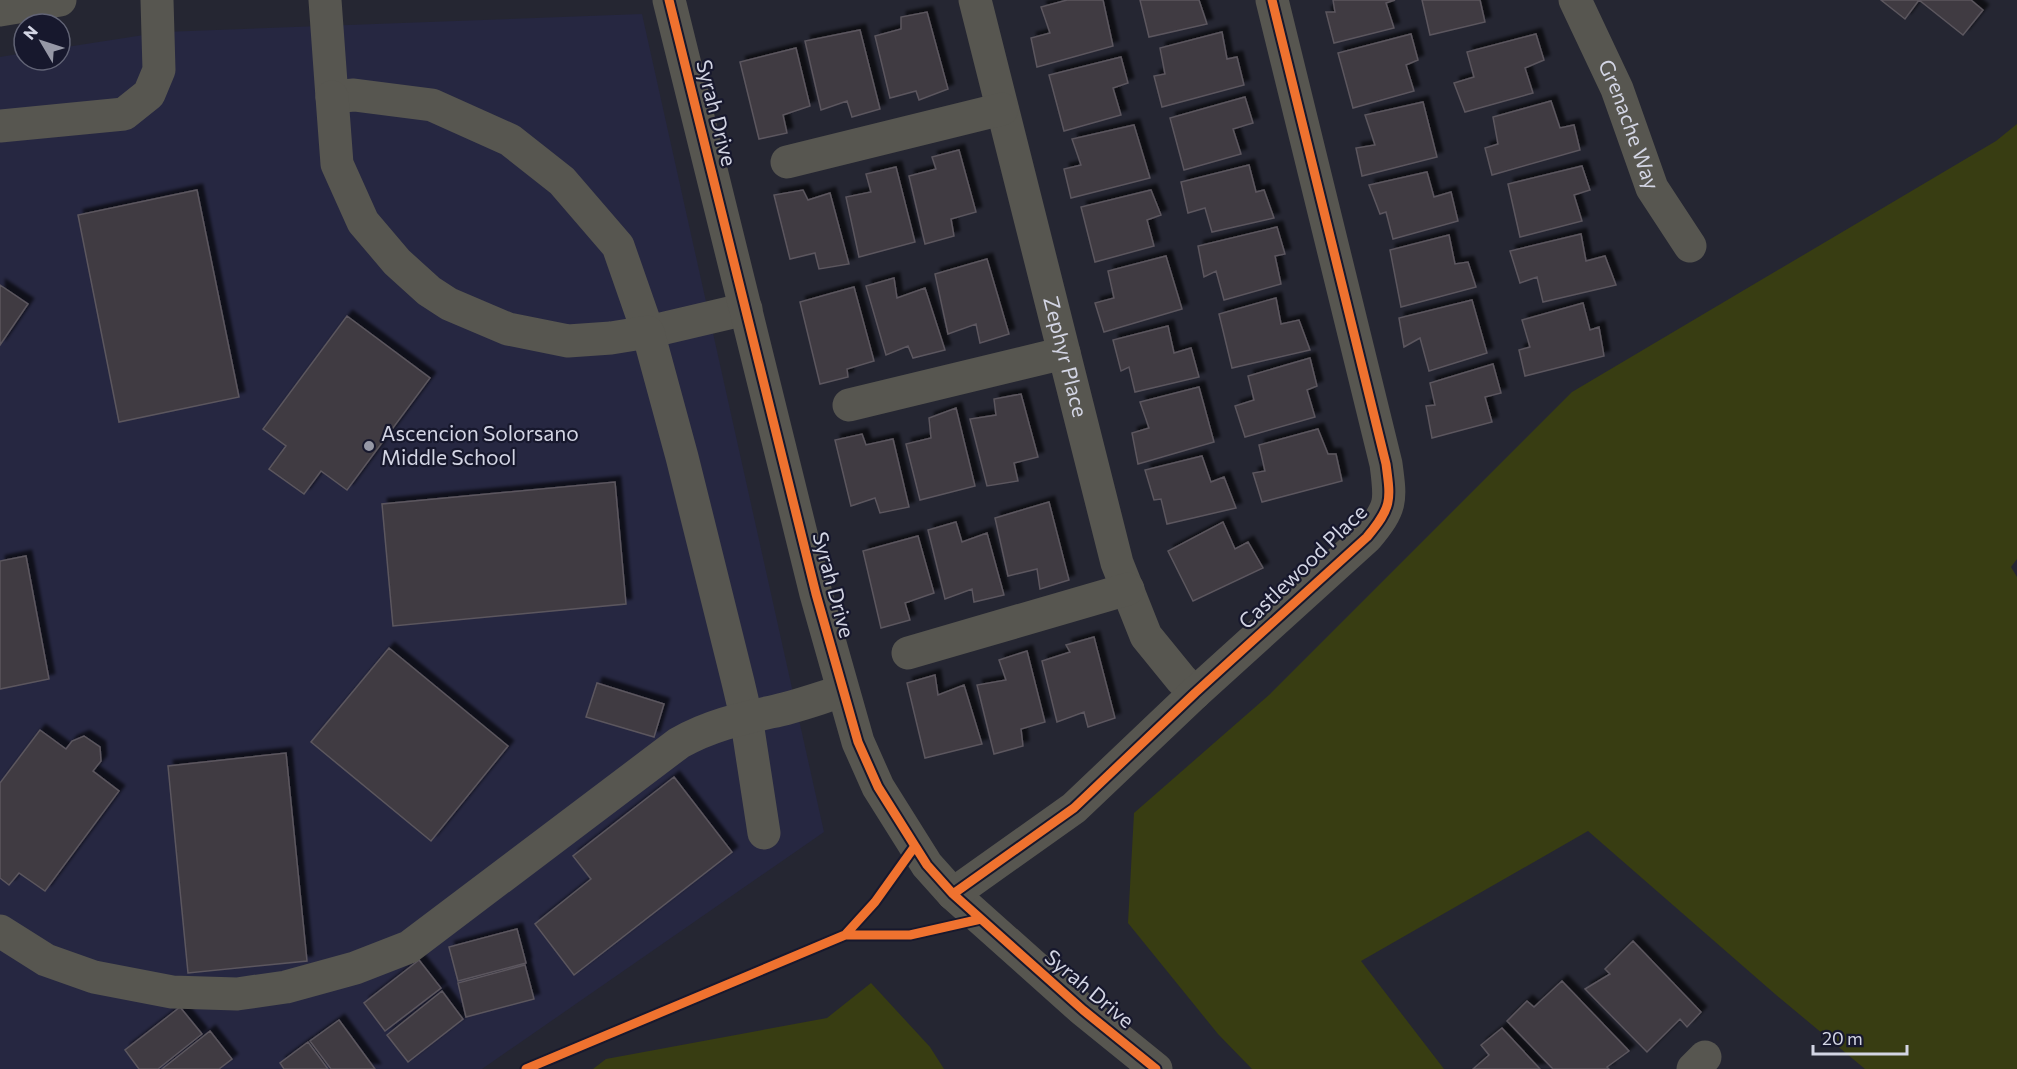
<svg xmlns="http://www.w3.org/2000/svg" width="2017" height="1069" font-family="Commissioner,sans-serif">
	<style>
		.built { fill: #262741 }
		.green { fill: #383d12 }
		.building { fill: #3f3a42; stroke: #5c575e; stroke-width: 1.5; filter: url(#shadow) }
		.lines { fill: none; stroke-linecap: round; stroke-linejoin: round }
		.minor { stroke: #575650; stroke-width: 33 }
		.cycleway-casing { stroke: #17182d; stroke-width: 13 }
		.cycleway { stroke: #ef722f; stroke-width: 9 }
		.poi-dot { fill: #9698a6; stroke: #17182d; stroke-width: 2 }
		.labels { text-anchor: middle; stroke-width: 4.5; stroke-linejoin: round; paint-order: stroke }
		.street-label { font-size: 21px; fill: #d3d5e4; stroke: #17182d }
		.poi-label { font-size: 21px; fill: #d3d5e4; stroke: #17182d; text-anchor: start }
	</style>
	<defs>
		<filter id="shadow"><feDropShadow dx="5.5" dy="-5.5" stdDeviation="1.5" flood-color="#0009"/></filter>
	</defs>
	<rect width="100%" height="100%" fill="#252632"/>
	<path class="built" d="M 642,14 L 824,832 L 482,1069 L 0,1069 L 0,57 L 24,53 L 24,60 L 60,60 L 60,48 L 163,32 Z"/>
	<path class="green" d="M 2017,124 L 2017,559 L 2011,567 L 2017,577 L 2017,1069 L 1865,1069 L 1775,994 L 1588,831 L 1361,961 L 1444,1069 L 1252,1069 L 1218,1034 L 1128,923 L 1134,813 L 1269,695 L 1572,392 L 1996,141 Z
		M 871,983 L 930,1047 L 944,1069 L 593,1069 L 606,1059 L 827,1018 Z"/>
	<path class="building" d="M 1067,0 L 1103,0 L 1113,46 L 1037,67 L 1031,38 L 1050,33 L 1041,7 Z
		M 1140,0 L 1199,0 L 1207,24 L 1149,37 Z
		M 1333,0 L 1395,0 L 1386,3 L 1394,28 L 1334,43 L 1326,12 L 1335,12 Z
		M 1422,0 L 1480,0 L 1485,22 L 1430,35 Z
		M 1881,0 L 1971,0 L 1983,10 L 1963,35 L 1919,0 L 1905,19 Z
		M 927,12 L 948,89 L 919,100 L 916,91 L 890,98 L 875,36 L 901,29 L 901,17 Z
		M 860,30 L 880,109 L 852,117 L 847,101 L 821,110 L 805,41 Z
		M 1222,32 L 1227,59 L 1237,57 L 1244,85 L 1162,107 L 1154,76 L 1165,74 L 1160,48 Z
		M 1411,34 L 1418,60 L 1406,65 L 1414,91 L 1353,108 L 1338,53 Z
		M 1536,34 L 1544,60 L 1525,68 L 1533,93 L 1465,112 L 1454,83 L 1474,77 L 1467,52 Z
		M 796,48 L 810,106 L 783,115 L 787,133 L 759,139 L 740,62 Z
		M 1121,57 L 1128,83 L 1113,88 L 1121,115 L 1064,131 L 1049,75 Z
		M 1245,97 L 1253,123 L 1233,129 L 1241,154 L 1184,170 L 1170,118 Z
		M 1551,101 L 1560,128 L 1574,125 L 1580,150 L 1492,175 L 1485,148 L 1498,144 L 1493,117 Z
		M 1423,102 L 1437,157 L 1362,176 L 1356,148 L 1375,145 L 1365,115 Z
		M 1134,125 L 1150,178 L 1071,198 L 1064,169 L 1081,165 L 1072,139 Z
		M 959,150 L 976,212 L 951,219 L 954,236 L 925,244 L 909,176 L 936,169 L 932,157 Z
		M 1249,165 L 1256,192 L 1264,190 L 1274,218 L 1212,232 L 1205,208 L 1188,213 L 1181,182 Z
		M 1582,166 L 1590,190 L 1574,195 L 1582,221 L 1520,237 L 1508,184 Z
		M 896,167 L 915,242 L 859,257 L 846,197 L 871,192 L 866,174 Z
		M 1427,172 L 1434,197 L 1451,192 L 1458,221 L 1393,239 L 1386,212 L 1380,214 L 1369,185 Z
		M 197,190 L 239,397 L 119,422 L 78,215 Z
		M 803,190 L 808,200 L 830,193 L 849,264 L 819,269 L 815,253 L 790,259 L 774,195 Z
		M 1151,190 L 1161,215 L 1147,220 L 1154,246 L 1095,262 L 1081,207 Z
		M 1277,227 L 1285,254 L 1275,256 L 1281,284 L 1224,300 L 1216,271 L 1204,277 L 1198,246 Z
		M 1581,234 L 1586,261 L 1605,256 L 1616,285 L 1543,302 L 1537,277 L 1520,283 L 1510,251 Z
		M 1449,235 L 1455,264 L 1468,262 L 1476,287 L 1401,307 L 1390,250 Z
		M 1166,256 L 1182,309 L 1104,332 L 1095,303 L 1114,298 L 1108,271 Z
		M 987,259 L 1009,334 L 980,343 L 976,324 L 948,334 L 935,274 Z
		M 894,278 L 897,298 L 925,288 L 945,350 L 913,358 L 908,346 L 886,355 L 866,286 Z
		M 0,285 L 28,304 L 0,345 Z
		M 854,287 L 874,361 L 847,369 L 848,377 L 820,384 L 800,302 Z
		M 1276,298 L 1281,324 L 1299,320 L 1310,350 L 1232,368 L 1219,314 Z
		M 1472,300 L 1487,353 L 1429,371 L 1420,338 L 1404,347 L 1399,318 Z
		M 1583,303 L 1590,330 L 1599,327 L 1604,356 L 1525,376 L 1519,350 L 1530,347 L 1522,320 Z
		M 347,316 L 430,378 L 347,490 L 321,471 L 304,494 L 269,469 L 286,446 L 263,429 Z
		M 1168,326 L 1174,353 L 1191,348 L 1199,377 L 1135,392 L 1129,367 L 1121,371 L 1113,340 Z
		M 1310,358 L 1317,386 L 1307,390 L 1315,417 L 1245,437 L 1235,406 L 1254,400 L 1248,376 Z
		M 1493,364 L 1501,393 L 1485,397 L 1492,422 L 1432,438 L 1426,406 L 1435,405 L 1430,383 Z
		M 1199,387 L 1214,442 L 1138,464 L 1132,433 L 1149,428 L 1140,402 Z
		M 1021,394 L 1038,457 L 1014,463 L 1018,481 L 987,486 L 970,419 L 996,415 L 994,399 Z
		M 956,408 L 975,486 L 920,500 L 906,444 L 931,438 L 929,418 Z
		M 1318,429 L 1328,454 L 1336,454 L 1342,481 L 1262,502 L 1253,473 L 1265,471 L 1259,445 Z
		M 862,434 L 866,445 L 893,439 L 909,507 L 880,513 L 875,498 L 851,506 L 835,440 Z
		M 1202,456 L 1211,482 L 1224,477 L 1236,508 L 1167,524 L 1161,499 L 1154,500 L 1145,470 Z
		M 615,482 L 626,604 L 393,626 L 382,504 Z
		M 1049,502 L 1069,580 L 1040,589 L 1037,569 L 1008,576 L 995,518 Z
		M 956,522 L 962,542 L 987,533 L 1004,595 L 974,602 L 972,589 L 945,599 L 928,530 Z
		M 1223,522 L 1235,549 L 1248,542 L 1263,568 L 1193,601 L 1168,551 Z
		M 918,536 L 934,593 L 905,603 L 910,620 L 881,628 L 863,551 Z
		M 26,556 L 49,679 L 0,689 L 0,561 Z
		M 1094,637 L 1115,718 L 1088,727 L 1084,712 L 1057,722 L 1042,661 L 1070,652 L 1066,645 Z
		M 389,648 L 508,746 L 431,841 L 311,742 Z
		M 1027,651 L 1045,722 L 1021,729 L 1023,746 L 994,754 L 977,685 L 1006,680 L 999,660 Z
		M 935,675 L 938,695 L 964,685 L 982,744 L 925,758 L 907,683 Z
		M 597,683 L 664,704 L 654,737 L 586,717 Z
		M 40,730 L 66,749 L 72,741 L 84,736 L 100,747 L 101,761 L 93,771 L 119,791 L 45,891 L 19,873 L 9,885 L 0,878 L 0,783 Z
		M 286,753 L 307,961 L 188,973 L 168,766 Z
		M 674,777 L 732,852 L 574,975 L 535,924 L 591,879 L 573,856 Z
		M 517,929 L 526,963 L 458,981 L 449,947 Z
		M 1633,941 L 1701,1012 L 1687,1027 L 1680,1019 L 1647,1052 L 1585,989 L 1610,974 L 1605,969 Z
		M 419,960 L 441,988 L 385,1031 L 364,1003 Z
		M 525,965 L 534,999 L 466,1017 L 458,983 Z
		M 1562,981 L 1629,1051 L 1607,1067 L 1609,1069 L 1553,1069 L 1507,1021 L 1527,1001 L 1534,1007 Z
		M 442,991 L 463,1019 L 408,1062 L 387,1035 Z
		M 180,1007 L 202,1034 L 158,1069 L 139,1069 L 125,1050 Z
		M 339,1020 L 375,1069 L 331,1069 L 310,1041 Z
		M 1502,1028 L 1540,1069 L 1473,1069 L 1489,1055 L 1481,1045 Z
		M 210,1031 L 232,1059 L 219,1069 L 162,1069 Z
		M 308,1042 L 328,1069 L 284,1069 L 280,1063 Z"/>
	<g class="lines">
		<g class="minor">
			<path d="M 325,0 L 332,97 L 354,95 L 432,105 L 510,140 L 562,181 L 618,246 L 648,332 L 746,309"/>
			<path d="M 669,0 L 816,594 L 858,742 L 878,787 L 915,846 L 927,865 L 953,894 L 1083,1010 L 1156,1069"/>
			<path id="s1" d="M 975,0 L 1117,563 L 1146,636 L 1181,679 L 1195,693"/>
			<path id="s2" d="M 1575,0 L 1617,89 L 1652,188 L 1690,246"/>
			<path d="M 0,10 L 60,0"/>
			<path d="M 332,97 L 337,164 L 363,222 L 397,262 L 429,291 L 449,304 L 508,329 L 568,341 L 611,338 L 648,332 L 682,457 L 738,682 L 746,716 L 764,833"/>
			<path d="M 0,126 L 124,114 L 149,94 L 159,70 L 157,0"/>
			<path d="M 787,162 L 1002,109"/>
			<path d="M 849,405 L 1064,353"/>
			<path d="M 908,653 L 1128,589"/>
			<path d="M 953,894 L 1074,808 L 1195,693 L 1367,537 C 1392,507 1391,501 1386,464 L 1272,0"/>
			<path d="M 0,931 L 46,960 L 94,977 L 172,992 L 237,994 L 286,987 L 355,968 L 409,947 L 679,743 C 709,726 739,719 771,712 C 796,707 819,698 843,691"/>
			<path d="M 1693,1069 L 1705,1057"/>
		</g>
		<g class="cycleway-casing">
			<path id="cycleway" d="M 669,0 L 816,594 L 858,742 L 878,787 L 915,846 L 927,865 L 953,894 L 1083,1010 L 1156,1069
				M 953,894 L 1074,808 L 1195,693 L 1367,537 C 1392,507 1391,501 1386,464 L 1272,0
				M 845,935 L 910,935 L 981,919
				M 526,1069 L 845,935 L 875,902 L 915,846"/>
		</g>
		<use href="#cycleway" class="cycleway"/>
	</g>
	<circle class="poi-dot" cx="369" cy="446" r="6"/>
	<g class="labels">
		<g class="street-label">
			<text transform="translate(716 113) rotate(76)" y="7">Syrah Drive</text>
			<text dy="7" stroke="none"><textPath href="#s2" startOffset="136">Grenache Way</textPath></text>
			<text dy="7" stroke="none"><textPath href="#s1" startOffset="368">Zephyr Place</textPath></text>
			<text transform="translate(1303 567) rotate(-44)" y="7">Castlewood Place</text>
			<text transform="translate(833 585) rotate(75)" y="7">Syrah Drive</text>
			<text transform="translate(1089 989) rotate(40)" y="7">Syrah Drive</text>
		</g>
		<g class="poi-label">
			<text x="381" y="441">Ascencion Solorsano<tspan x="381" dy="24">Middle School</tspan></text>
		</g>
	</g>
	<g transform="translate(42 42) rotate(309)"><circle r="28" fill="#17182d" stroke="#626476" stroke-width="1.5"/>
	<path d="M0-4.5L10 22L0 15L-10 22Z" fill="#9698a6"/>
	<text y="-9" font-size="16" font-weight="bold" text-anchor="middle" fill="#d3d5e4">N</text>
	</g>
	<path d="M1813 1045v9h94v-9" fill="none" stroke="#d3d5e4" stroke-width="3"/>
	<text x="1822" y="1045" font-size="18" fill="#d3d5e4" stroke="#17182d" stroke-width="4.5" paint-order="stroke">20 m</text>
</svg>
